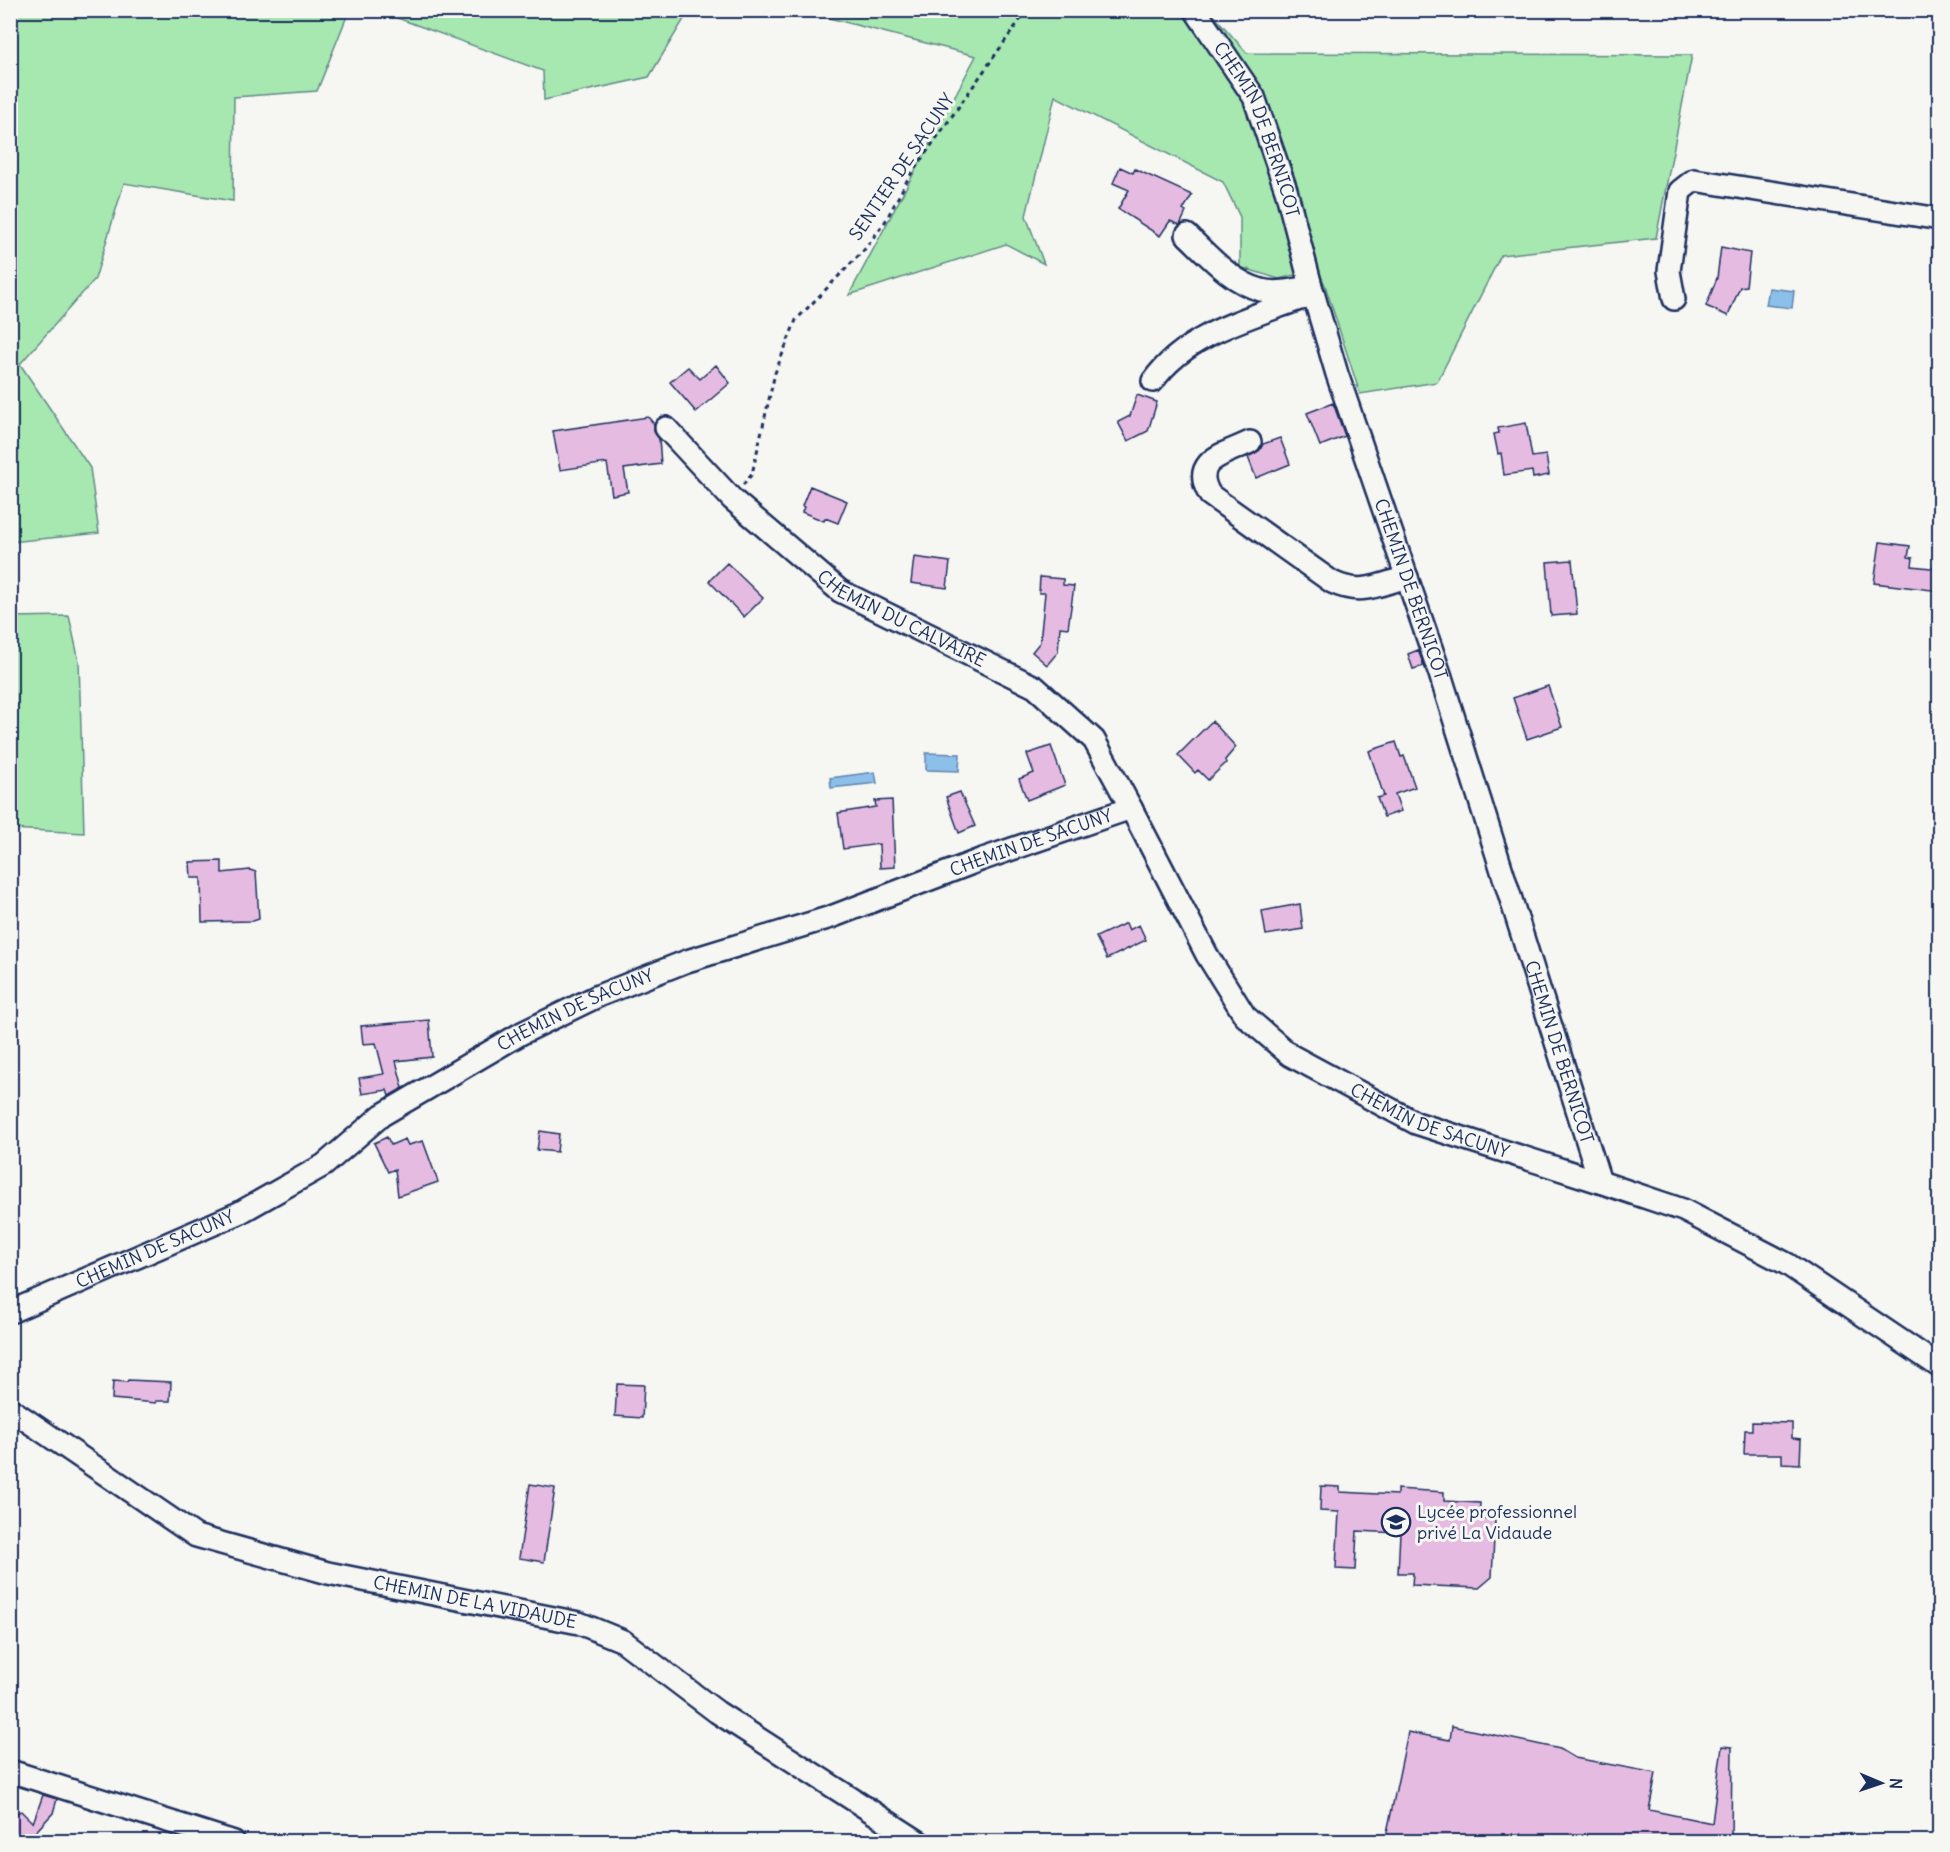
<svg xmlns="http://www.w3.org/2000/svg" width="1950" height="1852" font-family="Delius,sans-serif">
	<style>
		.green { fill: #a7e7b0; stroke: #618b87; stroke-width: 1.5 }
		.water { fill: #8cbfe9; stroke: #5f85b1; stroke-width: 1.5 }
		.building { fill: #e6bbe2; stroke: #1b2f5e; stroke-width: 1.5 }
		.lines { fill: none; stroke-linecap: round; stroke-linejoin: round }
		.minor-casing { stroke: #1b2f5e; stroke-width: 26 }
		.path { stroke: #1b2f5e; stroke-width: 3; stroke-dasharray: 4.5 4.5; stroke-linecap: butt }
		.minor { stroke: #f6f6f2; stroke-width: 21 }
		.labels { text-anchor: middle; stroke-width: 6; stroke-linejoin: round; paint-order: stroke }
		.street-label { font-size: 18px; fill: #1b2f5e; stroke: #f6f6f2 }
		.poi-label { font-size: 18px; fill: #1b2f5e; stroke: #f6f6f2; text-anchor: start }
	</style>
	<rect width="100%" height="100%" fill="#f6f6f2"/>
	<filter id="ink" filterUnits="userSpaceOnUse"><feTurbulence type="fractalNoise" baseFrequency=".0167" numOctaves="2"/><feDisplacementMap in="SourceGraphic" scale="12" xChannelSelector="R" yChannelSelector="G"/><feConvolveMatrix kernelMatrix="1 2 1 2 8 2 1 2 1" color-interpolation-filters="sRGB"/></filter>
	<g filter="url(#ink)">
		<path class="green" d="M 11,10 L 349,11 L 317,91 L 234,97 L 233,201 L 124,183 L 95,279 L 20,364 L 90,468 L 99,533 L 11,542 Z
			M 378,11 L 696,11 L 687,14 L 649,77 L 544,100 L 543,71 Z
			M 802,11 L 1210,11 L 1247,53 L 1692,55 L 1656,238 L 1501,255 L 1437,382 L 1360,394 L 1325,285 L 1318,269 L 1279,279 L 1240,267 L 1240,217 L 1223,182 L 1055,96 L 1026,216 L 1044,264 L 1006,244 L 849,295 L 976,56 Z
			M 69,616 L 79,661 L 84,833 L 11,829 L 11,617 Z"/>
		<path class="water" d="M 1769,288 L 1794,291 L 1792,308 L 1766,305 Z
			M 926,753 L 960,754 L 959,771 L 926,770 Z
			M 875,772 L 877,783 L 831,788 L 830,778 Z"/>
		<path class="building" d="M 1120,167 L 1133,173 L 1135,169 L 1192,195 L 1183,210 L 1186,212 L 1180,225 L 1170,221 L 1160,236 L 1118,209 L 1129,190 L 1113,183 Z
			M 1721,247 L 1750,253 L 1746,286 L 1740,287 L 1728,316 L 1706,306 L 1717,278 Z
			M 716,365 L 730,383 L 696,412 L 670,382 L 688,367 L 700,379 Z
			M 1137,395 L 1157,402 L 1148,431 L 1128,441 L 1118,422 L 1130,416 Z
			M 1333,403 L 1345,436 L 1320,446 L 1307,413 Z
			M 648,417 L 654,424 L 654,431 L 659,439 L 661,464 L 624,469 L 628,492 L 612,495 L 607,463 L 560,470 L 553,431 Z
			M 1526,423 L 1532,457 L 1546,455 L 1549,475 L 1533,478 L 1532,471 L 1504,475 L 1501,453 L 1498,454 L 1494,434 L 1499,433 L 1498,428 Z
			M 1280,438 L 1290,464 L 1256,478 L 1248,457 L 1260,450 L 1263,444 Z
			M 810,486 L 847,501 L 838,523 L 825,518 L 824,521 L 802,512 L 804,507 L 802,506 Z
			M 1880,542 L 1910,546 L 1908,557 L 1913,558 L 1912,566 L 1940,569 L 1940,591 L 1874,583 Z
			M 914,557 L 950,562 L 947,588 L 911,583 Z
			M 1572,560 L 1577,614 L 1551,616 L 1547,562 Z
			M 727,563 L 763,598 L 744,617 L 709,581 Z
			M 1040,577 L 1063,579 L 1063,585 L 1074,586 L 1068,628 L 1060,627 L 1058,652 L 1047,665 L 1032,652 L 1040,642 L 1045,593 L 1039,593 Z
			M 1418,650 L 1424,666 L 1413,669 L 1408,654 Z
			M 1548,686 L 1562,727 L 1527,739 L 1513,698 Z
			M 1212,721 L 1236,747 L 1225,760 L 1226,763 L 1208,780 L 1198,770 L 1195,773 L 1178,755 Z
			M 1396,742 L 1401,757 L 1404,756 L 1415,787 L 1395,794 L 1401,811 L 1384,817 L 1377,798 L 1384,796 L 1369,751 Z
			M 1051,746 L 1065,785 L 1027,800 L 1019,779 L 1034,773 L 1027,754 Z
			M 960,792 L 975,826 L 959,833 L 946,797 Z
			M 892,800 L 895,867 L 880,868 L 879,844 L 843,849 L 838,813 L 876,807 L 875,801 Z
			M 222,861 L 222,873 L 250,870 L 256,872 L 259,919 L 253,921 L 202,922 L 201,878 L 191,878 L 190,862 Z
			M 1300,904 L 1303,929 L 1266,935 L 1262,911 Z
			M 1126,923 L 1129,930 L 1139,925 L 1146,940 L 1107,959 L 1096,937 Z
			M 429,1020 L 432,1057 L 396,1061 L 403,1088 L 389,1096 L 387,1090 L 362,1094 L 359,1078 L 384,1074 L 376,1043 L 363,1044 L 361,1026 Z
			M 540,1131 L 559,1134 L 557,1152 L 537,1150 Z
			M 387,1137 L 391,1145 L 405,1139 L 408,1145 L 423,1141 L 438,1182 L 398,1196 L 395,1169 L 388,1172 L 374,1143 Z
			M 128,1380 L 171,1382 L 170,1401 L 156,1401 L 156,1403 L 112,1399 L 113,1381 L 127,1382 Z
			M 617,1384 L 644,1385 L 642,1418 L 615,1416 Z
			M 1752,1422 L 1792,1423 L 1792,1438 L 1801,1439 L 1800,1464 L 1782,1463 L 1782,1454 L 1744,1454 L 1745,1430 L 1752,1430 Z
			M 530,1484 L 555,1488 L 544,1562 L 519,1558 Z
			M 1321,1486 L 1340,1487 L 1340,1492 L 1397,1495 L 1397,1489 L 1444,1492 L 1444,1501 L 1480,1503 L 1479,1519 L 1495,1520 L 1492,1577 L 1479,1588 L 1412,1585 L 1413,1573 L 1398,1573 L 1400,1533 L 1357,1531 L 1355,1570 L 1336,1569 L 1339,1512 L 1320,1511 Z
			M 1452,1726 L 1560,1749 L 1575,1758 L 1656,1773 L 1649,1810 L 1712,1823 L 1722,1746 L 1732,1747 L 1731,1842 L 1385,1842 L 1408,1732 L 1450,1740 Z
			M 43,1795 L 57,1799 L 53,1813 L 27,1841 L 30,1832 L 22,1842 L 17,1842 L 10,1835 L 10,1815 L 21,1811 L 33,1823 Z"/>
		<g class="lines">
			<g class="minor-casing">
				<g id="minor">
					<path id="s1" d="M 1195,10 L 1254,97 L 1286,190 L 1311,286 L 1337,374 L 1440,674 L 1600,1182"/>
					<path d="M 1187,235 C 1209,256 1231,282 1261,290 C 1276,294 1293,290 1308,287"/>
					<path d="M 1674,299 L 1669,271 L 1680,191 L 1694,180 L 1940,219"/>
					<path d="M 1153,381 C 1186,334 1249,318 1300,299 L 1314,297"/>
					<path id="s2" d="M 666,428 L 732,499 L 840,591 L 1035,687 L 1094,740 L 1131,808"/>
					<path d="M 1250,442 C 1225,454 1189,460 1210,495 L 1332,582 C 1361,596 1378,585 1407,577"/>
					<path id="s3" d="M 10,1312 L 239,1213 L 324,1165 L 382,1115 L 522,1033 L 598,996 L 687,961 L 831,917 L 980,860 L 1131,808 L 1207,955 L 1245,1016 L 1290,1055 L 1416,1123 L 1600,1182 L 1683,1210 L 1787,1264 L 1940,1367"/>
					<path id="s4" d="M 10,1409 L 196,1536 L 328,1573 L 579,1623 L 623,1641 L 717,1712 L 919,1842"/>
					<path d="M 10,1771 L 234,1842"/>
				</g>
			</g>
			<path class="path" d="M 743,485 L 752,474 L 775,373 L 796,320 L 864,250 L 885,222 L 909,177 L 1027,10"/>
			<use href="#minor" class="minor"/>
		</g>
	</g>
	<defs>
		<g id="school-ring" transform="scale(1.5)"><circle r="9.5" fill="#f6f6f2" stroke="#1b2f5e" stroke-width="1.5"/><path d="M0-5L7-2L0 1L-7-2ZM-4 1L0 2.5L4 1V4Q0 6-4 4Z" fill="#1b2f5e"/></g>
	</defs>
	<g fill-rule="evenodd">
		<use href="#school-ring" x="1396" y="1522"/>
	</g>
	<g class="labels">
		<g class="street-label">
			<text dy="6" stroke="none"><textPath href="#s1" startOffset="136">CHEMIN DE BERNICOT</textPath></text>
			<text transform="translate(902 167) rotate(-56)" y="6">SENTIER DE SACUNY</text>
			<text dy="6" stroke="none"><textPath href="#s1" startOffset="622">CHEMIN DE BERNICOT</textPath></text>
			<text dy="6" stroke="none"><textPath href="#s2" startOffset="306">CHEMIN DU CALVAIRE</textPath></text>
			<text dy="6" stroke="none"><textPath href="#s3" startOffset="1130">CHEMIN DE SACUNY</textPath></text>
			<text dy="6" stroke="none"><textPath href="#s3" startOffset="644">CHEMIN DE SACUNY</textPath></text>
			<text dy="6" stroke="none"><textPath href="#s1" startOffset="1108">CHEMIN DE BERNICOT</textPath></text>
			<text dy="6" stroke="none"><textPath href="#s3" startOffset="1688">CHEMIN DE SACUNY</textPath></text>
			<text dy="6" stroke="none"><textPath href="#s3" startOffset="158">CHEMIN DE SACUNY</textPath></text>
			<text dy="6" stroke="none"><textPath href="#s4" startOffset="512">CHEMIN DE LA VIDAUDE</textPath></text>
		</g>
		<g class="poi-label">
			<text x="1417" y="1518">Lycée professionnel<tspan x="1417" dy="21">privé La Vidaude</tspan></text>
		</g>
	</g>
	<rect width="1950" height="1852" fill="none" stroke="#f6f6f2" stroke-width="36"/>
	<rect x="18" y="18" width="1914" height="1816" fill="none" stroke="#1b2f5e" stroke-width="2" filter="url(#ink)"/>
	<g transform="translate(1881 1783) rotate(92)" stroke="#f6f6f2" stroke-width="4.5" paint-order="stroke">
	<path d="M0-4.5L10 22L0 15L-10 22Z" fill="#1b2f5e"/>
	<text y="-9" font-size="16" font-weight="bold" text-anchor="middle" fill="#1b2f5e">N</text>
	</g>
</svg>
